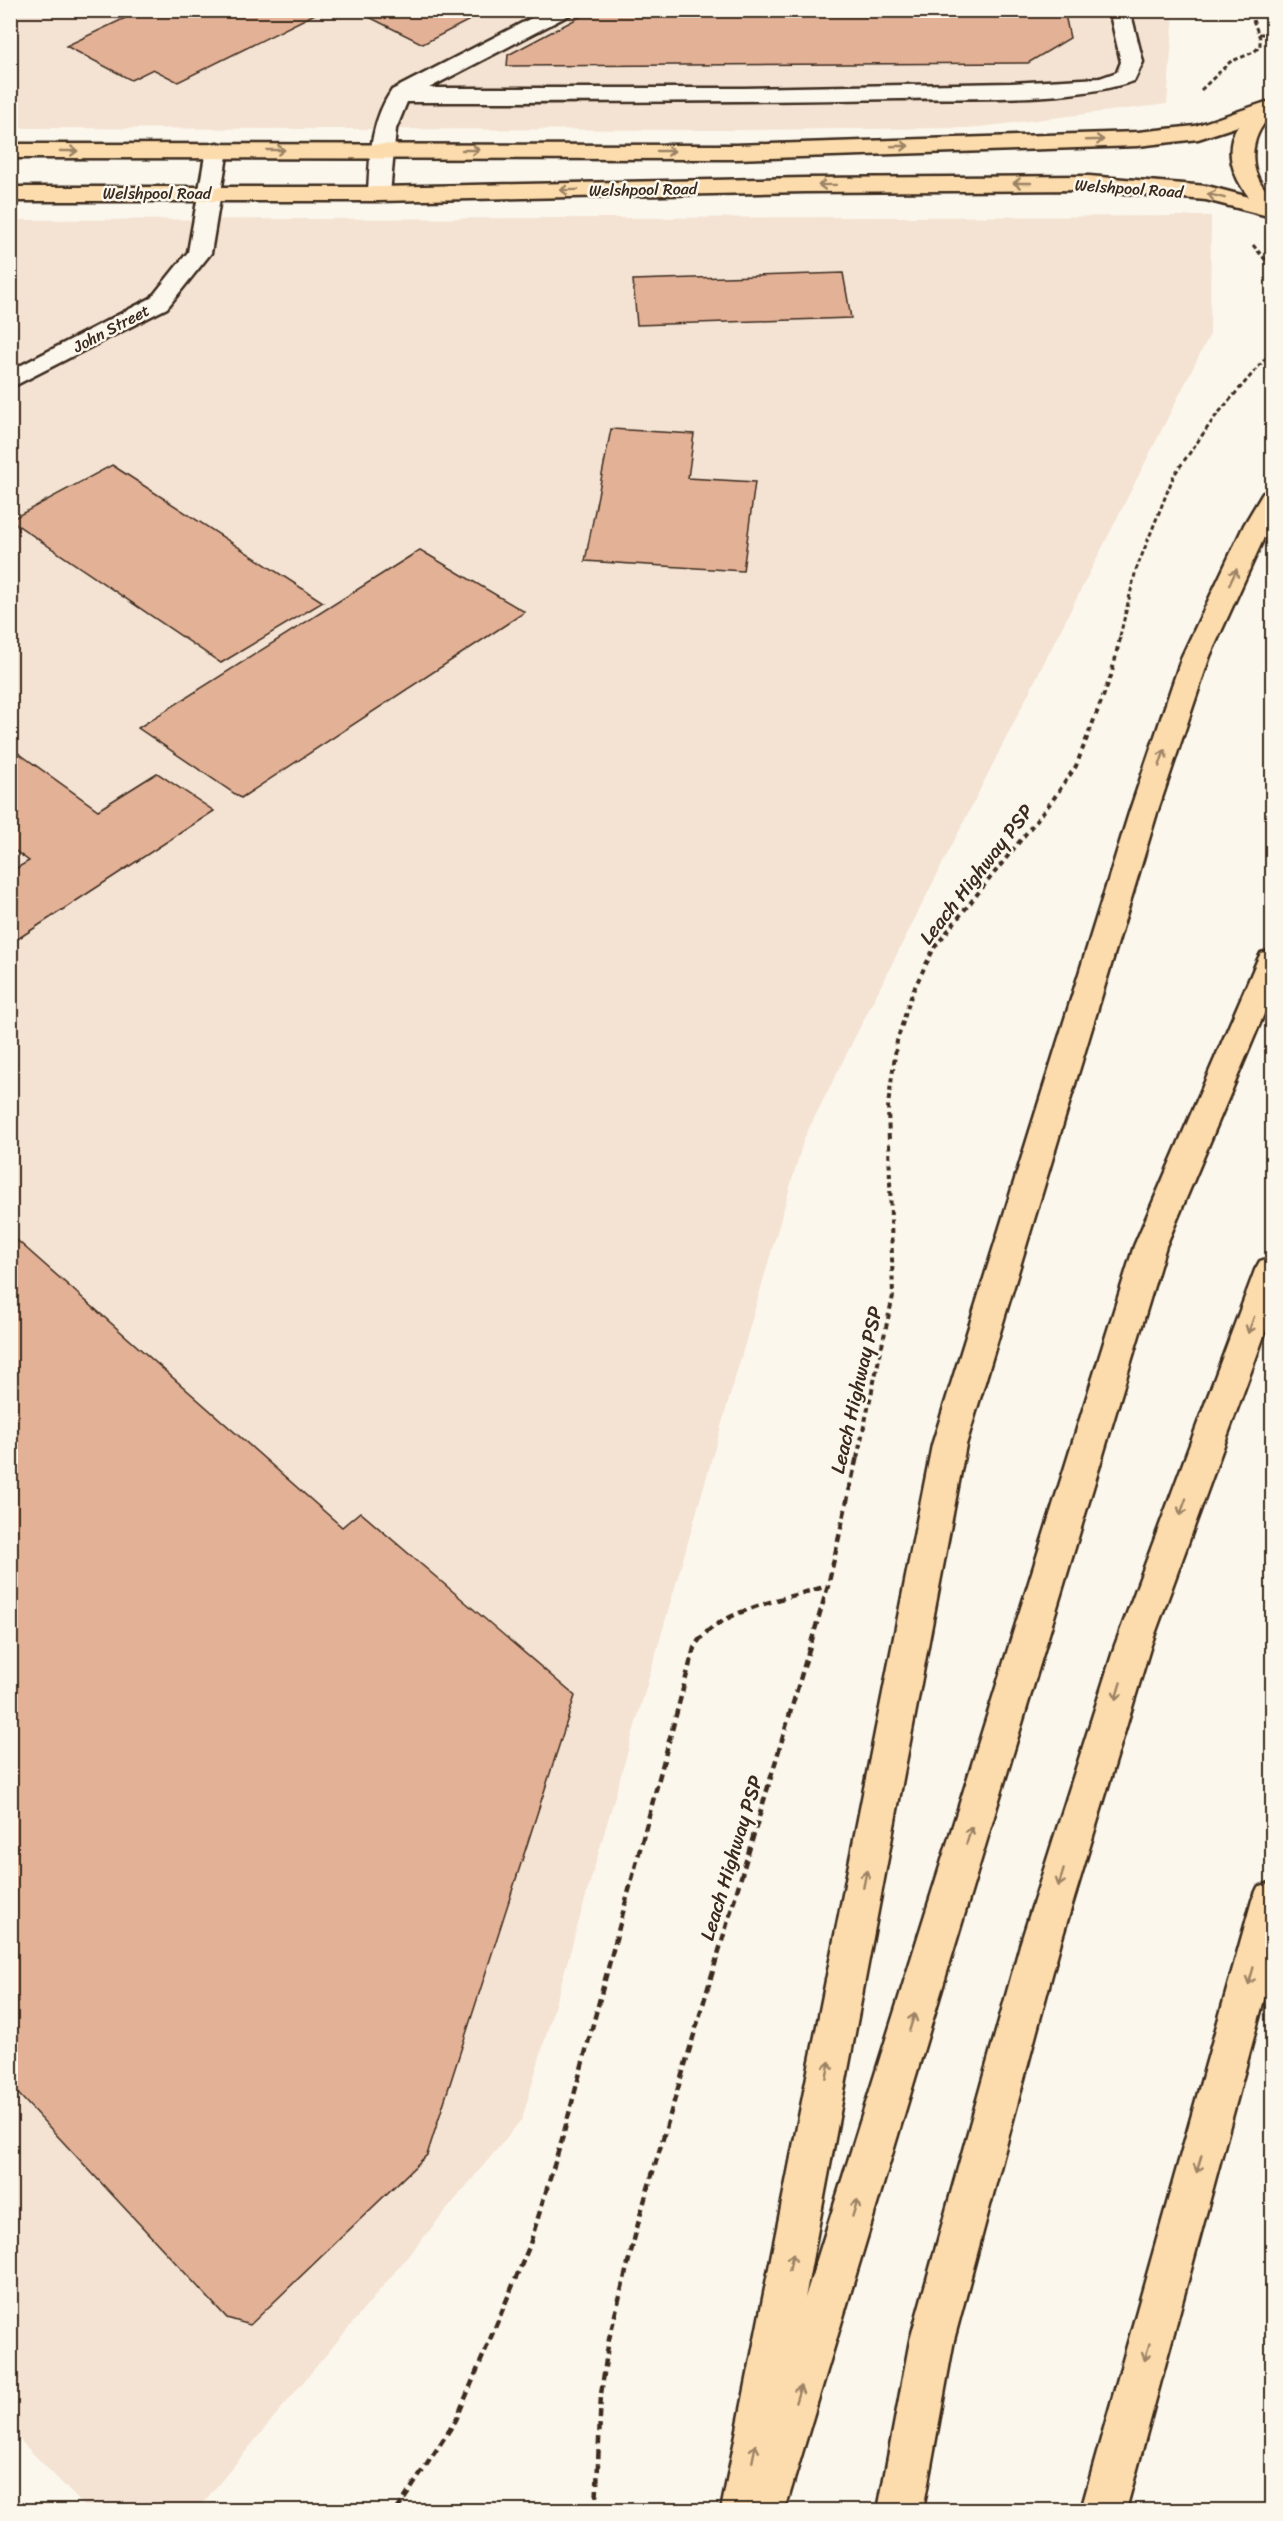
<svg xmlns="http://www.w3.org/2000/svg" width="1283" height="2521" font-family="Sriracha,sans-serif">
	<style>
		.built { fill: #f4e2d2 }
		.building { fill: #e3b196; stroke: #3b2a1e; stroke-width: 1.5 }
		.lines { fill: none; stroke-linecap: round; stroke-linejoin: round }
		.minor-casing { stroke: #3b2a1e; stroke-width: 5 }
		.major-casing { stroke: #3b2a1e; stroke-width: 5 }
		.highway-casing { stroke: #3b2a1e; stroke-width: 5 }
		.path-far2 { stroke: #3b2a1e; stroke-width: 3; stroke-dasharray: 4.5 3; stroke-linecap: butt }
		.path-far1 { stroke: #3b2a1e; stroke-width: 4; stroke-dasharray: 5 4.5; stroke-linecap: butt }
		.path { stroke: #3b2a1e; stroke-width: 4.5; stroke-dasharray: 8 5; stroke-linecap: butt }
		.minor { fill: #fbf7ec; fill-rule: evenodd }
		.major { fill: #fcdcac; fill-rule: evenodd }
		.highway { fill: #fcdcac; fill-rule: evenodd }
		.oneway { stroke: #9c8365 }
		.labels { text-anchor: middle; stroke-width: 5; stroke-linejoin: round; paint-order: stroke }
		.far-street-label { font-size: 16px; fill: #3b2a1e; stroke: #fbf7ec }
		.street-label { font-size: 20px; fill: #3b2a1e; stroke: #fbf7ec }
	</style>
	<rect width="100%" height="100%" fill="#fbf7ec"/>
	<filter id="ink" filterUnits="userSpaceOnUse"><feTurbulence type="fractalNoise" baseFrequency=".0167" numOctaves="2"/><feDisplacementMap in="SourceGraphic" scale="12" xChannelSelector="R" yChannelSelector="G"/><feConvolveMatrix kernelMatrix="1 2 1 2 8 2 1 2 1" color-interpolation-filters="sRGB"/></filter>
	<g filter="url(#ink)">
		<path class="built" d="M 11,11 L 1174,11 L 1167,104 L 971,128 L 737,130 L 11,128 Z
			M 1211,216 L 1210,334 L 804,1138 L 522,2119 L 197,2510 L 88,2510 L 11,2431 L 10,220 Z"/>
		<path class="building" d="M 142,10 L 323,10 L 178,82 L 153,69 L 131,80 L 66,46 Z
			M 355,10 L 489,10 L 423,44 Z
			M 593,10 L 1064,10 L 1070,38 L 1028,63 L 507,66 L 508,55 Z
			M 843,273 L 851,318 L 637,325 L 633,280 Z
			M 611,429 L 694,434 L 688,478 L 755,482 L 743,571 L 585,561 Z
			M 112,465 L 323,602 L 221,663 L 10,520 Z
			M 420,550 L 525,612 L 241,798 L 138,728 Z
			M 10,747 L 98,810 L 157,773 L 214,811 L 10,944 L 10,872 L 29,861 L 10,847 Z
			M 10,1234 L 342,1527 L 360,1512 L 575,1696 L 427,2155 L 250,2325 L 227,2318 L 10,2085 Z"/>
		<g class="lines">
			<g class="minor-casing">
				<path id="minor" d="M 547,10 L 574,10 L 571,14 L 429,88 L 744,88 L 1011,83 L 1100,78 L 1117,72 L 1121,62 L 1109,10 L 1130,10 L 1143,62 L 1134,81 C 1069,103 969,97 899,99 C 735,102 571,102 407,102 L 396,129 L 390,194 L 387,199 L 371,199 L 368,194 C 370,156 370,122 392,90 Z
					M 217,143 L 225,145 L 228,150 L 211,253 L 167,308 L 10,388 L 10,371 L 151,298 L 188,252 L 206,150 L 209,145 Z"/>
			</g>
			<g class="major-casing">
				<path id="major" d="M 1266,102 L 1272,104 L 1272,115 C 1248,136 1246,174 1272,196 L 1272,217 L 1206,200 L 1089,190 L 806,192 L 379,201 L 10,201 L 10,187 L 379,187 L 806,178 L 1089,176 L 1207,186 L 1249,197 C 1233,177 1223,150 1238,126 L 1198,139 L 1138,146 L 736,159 L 10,158 L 10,144 L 736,145 L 1138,132 L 1195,126 Z"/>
			</g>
			<g class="highway-casing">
				<path id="highway" d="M 1272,490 L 1272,520 L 1210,656 L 1157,813 L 966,1445 L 805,2298 L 1134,1246 L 1257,961 L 1261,953 L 1272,950 L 1272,995 L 1166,1246 L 785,2510 L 721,2510 L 932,1445 L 1129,813 L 1182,656 L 1244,525 L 1263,493 Z
					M 1272,1257 L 1272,1314 L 1151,1645 L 1060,1945 L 954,2340 L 923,2510 L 878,2510 L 910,2340 L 1020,1945 L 1115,1645 L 1255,1270 L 1260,1261 Z
					M 1272,1882 L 1272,1970 L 1126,2510 L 1081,2510 L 1252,1900 L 1258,1887 Z"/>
			</g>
			<path class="path-far2" d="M 1259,34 L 1272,34
				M 1201,90 L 1230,62 L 1254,52 L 1260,46 L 1260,38 L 1249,10
				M 1253,245 L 1272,268
				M 1120,636 L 1136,570 L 1174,475 L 1215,417 L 1272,351"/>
			<path class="path-far1" d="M 857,1458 L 893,1296 L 888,1105 L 897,1041 L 912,993 L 934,948 L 1052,801 L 1076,766 L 1111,676 L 1121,634"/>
			<path class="path" d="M 397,2510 L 456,2420 L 529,2247 L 563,2136 L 694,1648 C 712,1611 789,1598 827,1586
				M 596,2510 L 601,2394 L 609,2339 L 641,2212 L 828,1586 L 857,1456"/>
			<use href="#minor" class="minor"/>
			<use href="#major" class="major"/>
			<use href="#highway" class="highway"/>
		</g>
		<defs><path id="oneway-shaft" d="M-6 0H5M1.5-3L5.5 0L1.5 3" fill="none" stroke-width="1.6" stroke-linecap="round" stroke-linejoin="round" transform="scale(1.5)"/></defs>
		<g class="oneway">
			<use href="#oneway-shaft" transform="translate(1095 140) rotate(-2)"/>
			<use href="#oneway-shaft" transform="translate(900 146) rotate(-2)"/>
			<use href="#oneway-shaft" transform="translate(276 150)"/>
			<use href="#oneway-shaft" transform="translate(471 150)"/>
			<use href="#oneway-shaft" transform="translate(69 151)"/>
			<use href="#oneway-shaft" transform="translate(666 151)"/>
			<use href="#oneway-shaft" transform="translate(1022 183) rotate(180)"/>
			<use href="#oneway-shaft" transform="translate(827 185) rotate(179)"/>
			<use href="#oneway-shaft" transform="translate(569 190) rotate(179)"/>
			<use href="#oneway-shaft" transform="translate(1216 196) rotate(-166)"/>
			<use href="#oneway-shaft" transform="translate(1233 577) rotate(-65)"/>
			<use href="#oneway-shaft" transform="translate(1162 758) rotate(-71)"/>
			<use href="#oneway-shaft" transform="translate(1251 1325) rotate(110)"/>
			<use href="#oneway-shaft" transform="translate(1183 1507) rotate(110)"/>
			<use href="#oneway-shaft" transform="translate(1118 1691) rotate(107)"/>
			<use href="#oneway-shaft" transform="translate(969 1835) rotate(-73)"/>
			<use href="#oneway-shaft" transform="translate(1061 1878) rotate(107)"/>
			<use href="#oneway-shaft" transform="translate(865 1879) rotate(-79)"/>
			<use href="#oneway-shaft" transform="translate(1251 1976) rotate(106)"/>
			<use href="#oneway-shaft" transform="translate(912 2022) rotate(-73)"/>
			<use href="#oneway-shaft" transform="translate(828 2070) rotate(-79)"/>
			<use href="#oneway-shaft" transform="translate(1199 2164) rotate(106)"/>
			<use href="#oneway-shaft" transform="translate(855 2208) rotate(-73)"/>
			<use href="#oneway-shaft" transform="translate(791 2262) rotate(-79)"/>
			<use href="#oneway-shaft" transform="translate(1147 2352) rotate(106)"/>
			<use href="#oneway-shaft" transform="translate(798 2394) rotate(-73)"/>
			<use href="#oneway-shaft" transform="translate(754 2453) rotate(-79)"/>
		</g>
	</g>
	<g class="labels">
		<g class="far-street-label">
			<text transform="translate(1129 188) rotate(4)" y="6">Welshpool Road</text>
			<text transform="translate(643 189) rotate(-1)" y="6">Welshpool Road</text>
			<text x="157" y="199">Welshpool Road</text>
			<text transform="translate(111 328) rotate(-28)" y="6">John Street</text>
		</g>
		<g class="street-label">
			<text transform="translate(976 874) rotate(-52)" y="7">Leach Highway PSP</text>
			<text transform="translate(856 1390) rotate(-77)" y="7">Leach Highway PSP</text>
			<text transform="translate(731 1858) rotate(-73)" y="7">Leach Highway PSP</text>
		</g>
	</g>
	<rect width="1283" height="2521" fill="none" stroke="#fbf7ec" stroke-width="36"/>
	<rect x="18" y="18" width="1247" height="2485" fill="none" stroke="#3b2a1e" stroke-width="2" filter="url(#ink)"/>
</svg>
